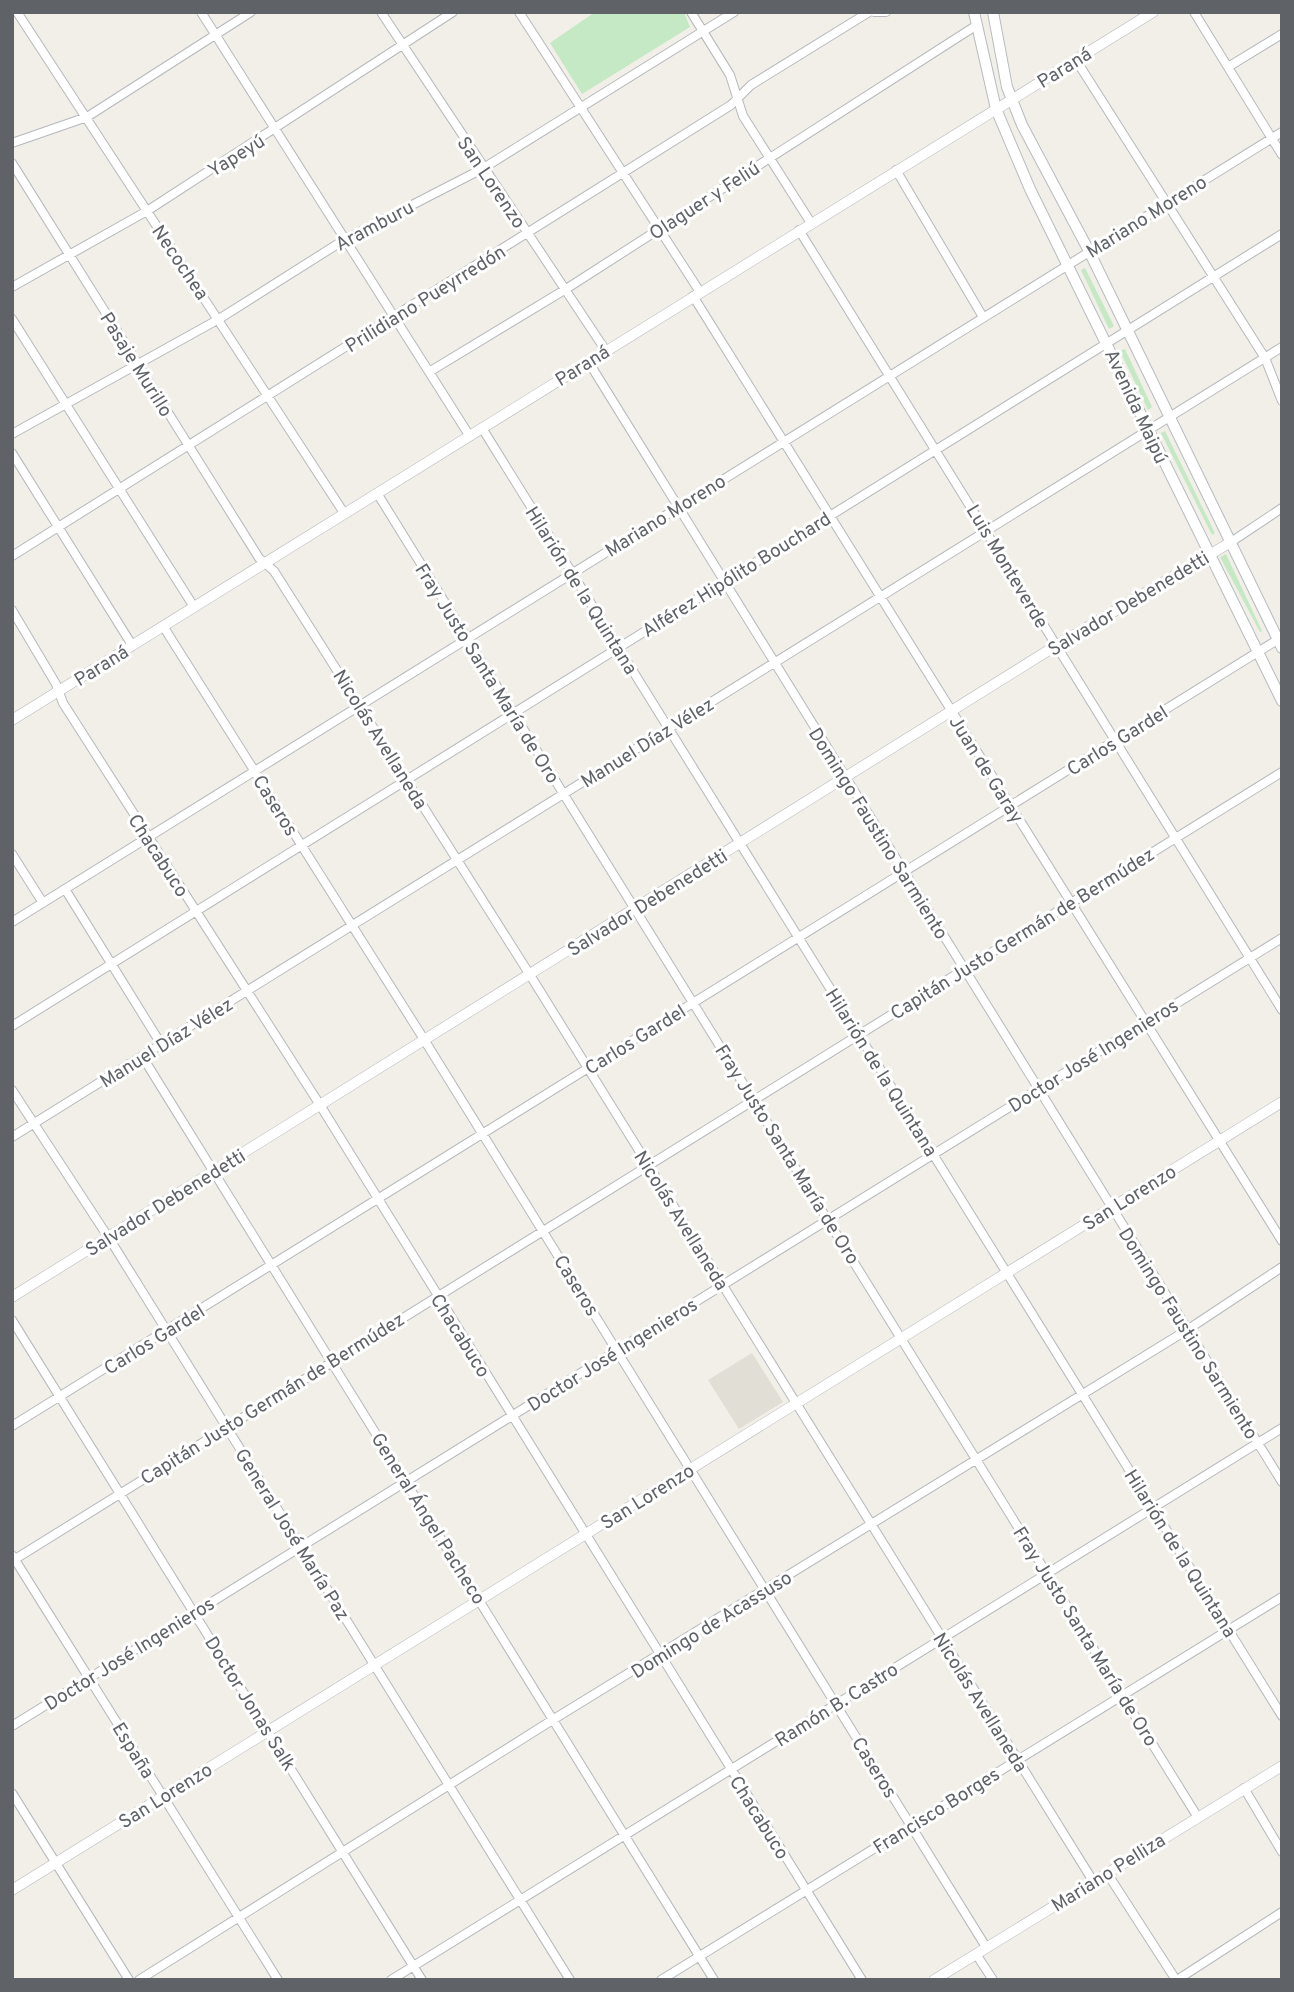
<svg xmlns="http://www.w3.org/2000/svg" width="1294" height="1992" font-family="Overpass,sans-serif">
	<style>
		.education { fill: #e1ded6 }
		.green { fill: #c5e8c5 }
		.lines { fill: none; stroke-linecap: round; stroke-linejoin: round }
		.minor-casing { stroke: #b5b8bc; stroke-width: 10 }
		.tertiary-casing { stroke: #b5b8bc; stroke-width: 11 }
		.secondary-casing { stroke: #b6babf; stroke-width: 12 }
		.minor { stroke: #fff; stroke-width: 8 }
		.tertiary { stroke: #fff; stroke-width: 10 }
		.secondary { stroke: #fff; stroke-width: 10 }
		.labels { text-anchor: middle; stroke-width: 6; stroke-linejoin: round; paint-order: stroke }
		.street-label { font-size: 19px; fill: #5f6368; stroke: #fff }
	</style>
	<rect width="100%" height="100%" fill="#f1efe8"/>
	<path class="education" d="M 752,1353 L 783,1402 L 739,1429 L 708,1380 Z"/>
	<path class="green" d="M 595,12 L 684,12 L 690,27 L 582,94 L 550,43 Z
		M 1085,268 L 1114,326 L 1109,329 L 1081,270 Z
		M 1125,349 L 1152,407 L 1148,410 L 1120,351 Z
		M 1165,431 L 1215,533 L 1212,535 L 1161,433 Z
		M 1226,554 L 1262,631 L 1260,632 L 1220,557 Z"/>
	<g class="lines">
		<g class="minor-casing">
			<path id="minor" d="M 17,12 L 344,513
				M 201,12 L 469,435
				M 381,12 L 606,351
				M 519,12 L 700,292
				M 691,12 L 730,75 L 743,116 L 811,223
				M 874,12 L 886,12
				M 1194,12 L 1282,155
				M 1076,60 L 1265,358 L 1282,401
				M 1228,67 L 1282,34
				M 12,143 L 87,117 L 251,12
				M 12,163 L 259,558 L 274,571 L 530,975 L 1093,1881
				M 896,170 L 983,317
				M 799,230 L 1282,1010
				M 12,287 L 147,211 L 453,12
				M 693,296 L 1282,1241
				M 12,319 L 194,607
				M 588,361 L 1282,1482
				M 429,372 L 566,289 L 977,25
				M 482,428 L 1282,1716
				M 12,434 L 219,319 L 344,240 L 482,169 L 734,12
				M 12,453 L 132,645
				M 377,493 L 1197,1816
				M 1231,542 L 1282,508
				M 12,556 L 731,105 L 751,85 L 869,12
				M 12,610 L 56,684 L 63,703 L 320,1105 L 862,1980
				M 163,626 L 420,1033 L 986,1947
				M 12,854 L 43,903
				M 65,889 L 161,1044
				M 12,922 L 1282,132
				M 12,1026 L 1282,234
				M 142,1056 L 714,1980
				M 12,1090 L 114,1246 L 570,1980
				M 12,1137 L 1282,347
				M 12,1320 L 422,1980
				M 12,1426 L 1282,637
				M 12,1555 L 278,1980
				M 12,1561 L 1282,772
				M 12,1726 L 1282,938
				M 1244,1788 L 1282,1852
				M 12,1793 L 129,1980
				M 1107,1873 L 1176,1980
				M 976,1954 L 993,1980
				M 139,1980 L 554,1719 L 1187,1330 L 1282,1267
				M 391,1980 L 1282,1428
				M 661,1980 L 1282,1597
				M 1177,1980 L 1282,1912"/>
		</g>
		<g class="tertiary-casing">
			<path id="tertiary" d="M 12,720 L 1153,12
				M 12,1297 L 1049,650 L 1231,542
				M 12,1890 L 1282,1102
				M 934,1980 L 1282,1766"/>
		</g>
		<g class="secondary-casing">
			<path id="secondary" d="M 974,12 L 996,109 L 1030,189 L 1282,701
				M 993,12 L 1007,87 L 1022,125 L 1089,251 L 1282,648"/>
		</g>
		<use href="#minor" class="minor"/>
		<use href="#tertiary" class="tertiary"/>
		<use href="#secondary" class="secondary"/>
	</g>
	<g class="labels">
		<g class="street-label">
			<text transform="translate(1064 67) rotate(-32)" y="7">Paraná</text>
			<text transform="translate(236 155) rotate(-32)" y="7">Yapeyú</text>
			<text transform="translate(492 182) rotate(56)" y="7">San Lorenzo</text>
			<text transform="translate(704 200) rotate(-33)" y="7">Olaguer y Feliú</text>
			<text transform="translate(1146 216) rotate(-32)" y="7">Mariano Moreno</text>
			<text transform="translate(374 225) rotate(-28)" y="7">Aramburu</text>
			<text transform="translate(181 262) rotate(56)" y="7">Necochea</text>
			<text transform="translate(425 298) rotate(-32)" y="7">Prilidiano Pueyrredón</text>
			<text transform="translate(137 364) rotate(58)" y="7">Pasaje Murillo</text>
			<text transform="translate(582 365) rotate(-32)" y="7">Paraná</text>
			<text transform="translate(1137 406) rotate(65)" y="7">Avenida Maipú</text>
			<text transform="translate(665 515) rotate(-32)" y="7">Mariano Moreno</text>
			<text transform="translate(1008 566) rotate(59)" y="7">Luis Monteverde</text>
			<text transform="translate(736 574) rotate(-32)" y="7">Alférez Hipólito Bouchard</text>
			<text transform="translate(582 590) rotate(58)" y="7">Hilarión de la Quintana</text>
			<text transform="translate(1128 603) rotate(-31)" y="7">Salvador Debenedetti</text>
			<text transform="translate(101 665) rotate(-32)" y="7">Paraná</text>
			<text transform="translate(488 673) rotate(58)" y="7">Fray Justo Santa María de Oro</text>
			<text transform="translate(381 739) rotate(58)" y="7">Nicolás Avellaneda</text>
			<text transform="translate(1117 740) rotate(-32)" y="7">Carlos Gardel</text>
			<text transform="translate(647 742) rotate(-32)" y="7">Manuel Díaz Vélez</text>
			<text transform="translate(987 769) rotate(58)" y="7">Juan de Garay</text>
			<text transform="translate(276 805) rotate(58)" y="7">Caseros</text>
			<text transform="translate(879 833) rotate(58)" y="7">Domingo Faustino Sarmiento</text>
			<text transform="translate(159 855) rotate(57)" y="7">Chacabuco</text>
			<text transform="translate(647 902) rotate(-32)" y="7">Salvador Debenedetti</text>
			<text transform="translate(1022 933) rotate(-32)" y="7">Capitán Justo Germán de Bermúdez</text>
			<text transform="translate(635 1039) rotate(-32)" y="7">Carlos Gardel</text>
			<text transform="translate(166 1042) rotate(-32)" y="7">Manuel Díaz Vélez</text>
			<text transform="translate(1093 1055) rotate(-32)" y="7">Doctor José Ingenieros</text>
			<text transform="translate(882 1072) rotate(58)" y="7">Hilarión de la Quintana</text>
			<text transform="translate(788 1154) rotate(58)" y="7">Fray Justo Santa María de Oro</text>
			<text transform="translate(1129 1197) rotate(-32)" y="7">San Lorenzo</text>
			<text transform="translate(165 1202) rotate(-32)" y="7">Salvador Debenedetti</text>
			<text transform="translate(682 1220) rotate(58)" y="7">Nicolás Avellaneda</text>
			<text transform="translate(577 1285) rotate(58)" y="7">Caseros</text>
			<text transform="translate(1189 1333) rotate(58)" y="7">Domingo Faustino Sarmiento</text>
			<text transform="translate(461 1335) rotate(58)" y="7">Chacabuco</text>
			<text transform="translate(154 1339) rotate(-32)" y="7">Carlos Gardel</text>
			<text transform="translate(612 1354) rotate(-32)" y="7">Doctor José Ingenieros</text>
			<text transform="translate(272 1398) rotate(-32)" y="7">Capitán Justo Germán de Bermúdez</text>
			<text transform="translate(647 1496) rotate(-32)" y="7">San Lorenzo</text>
			<text transform="translate(429 1518) rotate(58)" y="7">General Ángel Pacheco</text>
			<text transform="translate(293 1534) rotate(58)" y="7">General José María Paz</text>
			<text transform="translate(1181 1553) rotate(58)" y="7">Hilarión de la Quintana</text>
			<text transform="translate(711 1624) rotate(-32)" y="7">Domingo de Acassuso</text>
			<text transform="translate(1086 1636) rotate(58)" y="7">Fray Justo Santa María de Oro</text>
			<text transform="translate(129 1653) rotate(-32)" y="7">Doctor José Ingenieros</text>
			<text transform="translate(981 1702) rotate(58)" y="7">Nicolás Avellaneda</text>
			<text transform="translate(251 1703) rotate(58)" y="7">Doctor Jonas Salk</text>
			<text transform="translate(836 1704) rotate(-32)" y="7">Ramón B. Castro</text>
			<text transform="translate(134 1750) rotate(58)" y="7">España</text>
			<text transform="translate(875 1767) rotate(58)" y="7">Caseros</text>
			<text transform="translate(165 1795) rotate(-32)" y="7">San Lorenzo</text>
			<text transform="translate(936 1810) rotate(-32)" y="7">Francisco Borges</text>
			<text transform="translate(760 1817) rotate(58)" y="7">Chacabuco</text>
			<text transform="translate(1108 1872) rotate(-32)" y="7">Mariano Pelliza</text>
		</g>
	</g>
	<rect width="1294" height="1992" fill="none" stroke="#5f6368" stroke-width="28"/>
</svg>
